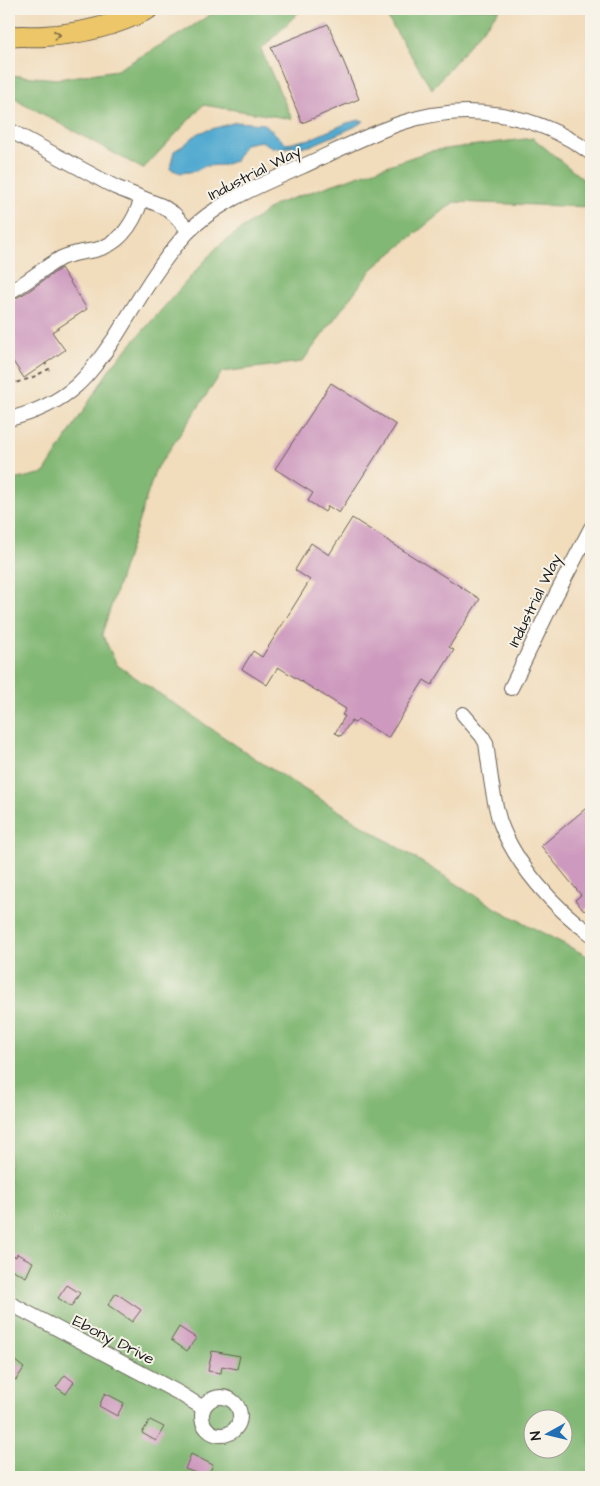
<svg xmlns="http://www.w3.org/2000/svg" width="600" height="1486" font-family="'Architects Daughter',sans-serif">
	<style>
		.forest { fill: #82b874; stroke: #4f6a48; fill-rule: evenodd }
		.water { fill: #53aad0; stroke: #386376 }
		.building { fill: #cd99be }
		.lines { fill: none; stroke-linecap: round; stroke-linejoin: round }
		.minor-casing { stroke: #675f54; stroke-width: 16 }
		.highway-casing { stroke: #675f54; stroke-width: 22 }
		.path { stroke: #675f54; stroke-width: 2; stroke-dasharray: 4 4; stroke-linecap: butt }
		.minor { stroke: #fff; stroke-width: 14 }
		.highway { stroke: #ecc669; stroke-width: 20 }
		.oneway { stroke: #847142 }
		.labels { text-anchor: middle; stroke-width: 4; stroke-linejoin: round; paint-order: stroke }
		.street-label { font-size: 16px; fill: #1c1c1c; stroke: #f7f3e8 }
	</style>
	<rect width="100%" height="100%" fill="#f7f3e8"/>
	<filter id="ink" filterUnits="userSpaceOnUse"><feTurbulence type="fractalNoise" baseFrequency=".02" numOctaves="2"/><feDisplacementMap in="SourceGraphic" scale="10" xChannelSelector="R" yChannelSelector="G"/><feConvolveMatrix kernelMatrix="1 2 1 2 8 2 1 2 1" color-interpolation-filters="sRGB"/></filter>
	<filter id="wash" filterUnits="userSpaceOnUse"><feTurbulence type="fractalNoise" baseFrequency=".0096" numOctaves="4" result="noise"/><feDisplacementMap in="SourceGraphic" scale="20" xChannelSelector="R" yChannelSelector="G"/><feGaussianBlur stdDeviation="1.12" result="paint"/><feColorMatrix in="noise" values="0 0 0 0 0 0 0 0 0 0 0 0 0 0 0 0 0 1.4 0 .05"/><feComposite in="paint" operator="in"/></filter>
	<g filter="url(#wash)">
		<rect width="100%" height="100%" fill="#f1dcbb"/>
		<path class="forest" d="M 219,9 L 302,9 L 261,50 L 292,119 L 203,105 L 143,169 L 21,102 L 9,93 L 9,75 L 58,79 L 117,70 L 180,34 Z
			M 382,9 L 500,9 L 432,89 Z
			M 533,138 L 591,186 L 591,207 L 454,202 L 372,269 L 302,362 L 222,372 L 155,471 L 102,634 L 117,665 L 265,765 L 499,910 L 591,958 L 591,1477 L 9,1477 L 9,481 L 44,473 L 111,367 L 217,247 L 276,204 L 430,151 ZM 532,1418 L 562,1418 L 562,1448 L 532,1448 Z"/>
		<path class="water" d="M 360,120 L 364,121 L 354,127 L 310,146 L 274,148 L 261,141 L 245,144 L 235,161 L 223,165 L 205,166 L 196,171 L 181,173 L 170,169 L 174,151 L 184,145 L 198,133 L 236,122 L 265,124 L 286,144 L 310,139 L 347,123 Z"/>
		<g id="blocks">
			<path class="building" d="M 328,24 L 359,99 L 302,123 L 271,47 Z
				M 61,268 L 87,309 L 52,332 L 65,350 L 24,378 L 12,360 L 9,362 L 9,302 L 27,292 Z
				M 331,383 L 396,425 L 339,513 L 328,506 L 325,512 L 308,501 L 313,493 L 275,469 Z
				M 352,518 L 480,599 L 449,647 L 454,650 L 432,685 L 424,680 L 388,738 L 358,719 L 355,723 L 351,721 L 341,736 L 335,733 L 345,716 L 342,715 L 346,709 L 278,667 L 267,685 L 242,669 L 253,651 L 262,657 L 310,580 L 295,570 L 311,543 L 329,555 Z
				M 591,804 L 591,905 L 584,911 L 575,900 L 581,895 L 541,846 Z
				M 9,1254 L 16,1257 L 17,1254 L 33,1262 L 26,1277 L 9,1268 Z
				M 67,1285 L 80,1293 L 71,1307 L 58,1298 Z
				M 116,1293 L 141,1310 L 132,1322 L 108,1305 Z
				M 179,1327 L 196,1338 L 187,1351 L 171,1340 Z
				M 212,1351 L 240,1356 L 237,1369 L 222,1366 L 221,1373 L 208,1371 Z
				M 9,1356 L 24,1368 L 16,1380 L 9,1375 Z
				M 65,1375 L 74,1382 L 66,1394 L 56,1387 Z
				M 105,1393 L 124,1403 L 117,1416 L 99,1406 Z
				M 150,1420 L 164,1427 L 156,1441 L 142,1433 Z
				M 191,1454 L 213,1465 L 207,1477 L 185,1469 Z"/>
		</g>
	</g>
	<g filter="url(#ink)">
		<use href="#blocks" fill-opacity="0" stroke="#675f54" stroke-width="1"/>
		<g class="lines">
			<g class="minor-casing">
				<path id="minor" d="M 9,130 L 115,187 L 162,206 L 174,214 L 189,231
					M 9,292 C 27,283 43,268 61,258 C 72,253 83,252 95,250 C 121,244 134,223 142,198
					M 9,419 C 33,413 57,403 76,386 C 92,372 104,353 116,336 C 138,301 159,263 187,233 C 218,201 261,185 301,167 C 334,152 367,135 401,123 C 466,101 536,113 591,153
					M 511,688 L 556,595 L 591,528
					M 463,714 L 482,736 L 486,743 C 490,770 492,797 500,822 C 515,864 555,909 591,934
					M 9,1303 L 179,1393 L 203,1408
					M202 1416a19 19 0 1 1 38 0a19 19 0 1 1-38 0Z"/>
			</g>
			<g class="highway-casing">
				<path id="highway" d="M 9,37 C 20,35 32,37 44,36 C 81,34 115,26 148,9"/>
			</g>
			<path class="path" d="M 9,385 L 31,378 L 49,369 L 45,363"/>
			<use href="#minor" class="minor"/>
			<use href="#highway" class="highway"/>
		</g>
		<defs><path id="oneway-chevron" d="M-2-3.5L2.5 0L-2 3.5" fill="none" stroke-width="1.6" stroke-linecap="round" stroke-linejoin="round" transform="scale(1.25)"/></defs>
		<use class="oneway" href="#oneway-chevron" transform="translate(57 35) rotate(-6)"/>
	</g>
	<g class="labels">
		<g class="street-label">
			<text transform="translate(254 172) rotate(-27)" y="6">Industrial Way</text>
			<text transform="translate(534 600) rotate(-64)" y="6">Industrial Way</text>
			<text transform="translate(114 1339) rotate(27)" y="6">Ebony Drive</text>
		</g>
	</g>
	<rect width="600" height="1486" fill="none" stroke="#f7f3e8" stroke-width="30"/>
	<g transform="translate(548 1434) rotate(262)"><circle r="24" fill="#f7f3e8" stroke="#9f9d96"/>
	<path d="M0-4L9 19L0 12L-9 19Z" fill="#1f6fb2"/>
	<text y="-8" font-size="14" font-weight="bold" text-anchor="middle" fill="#1c1c1c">N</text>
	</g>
</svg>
